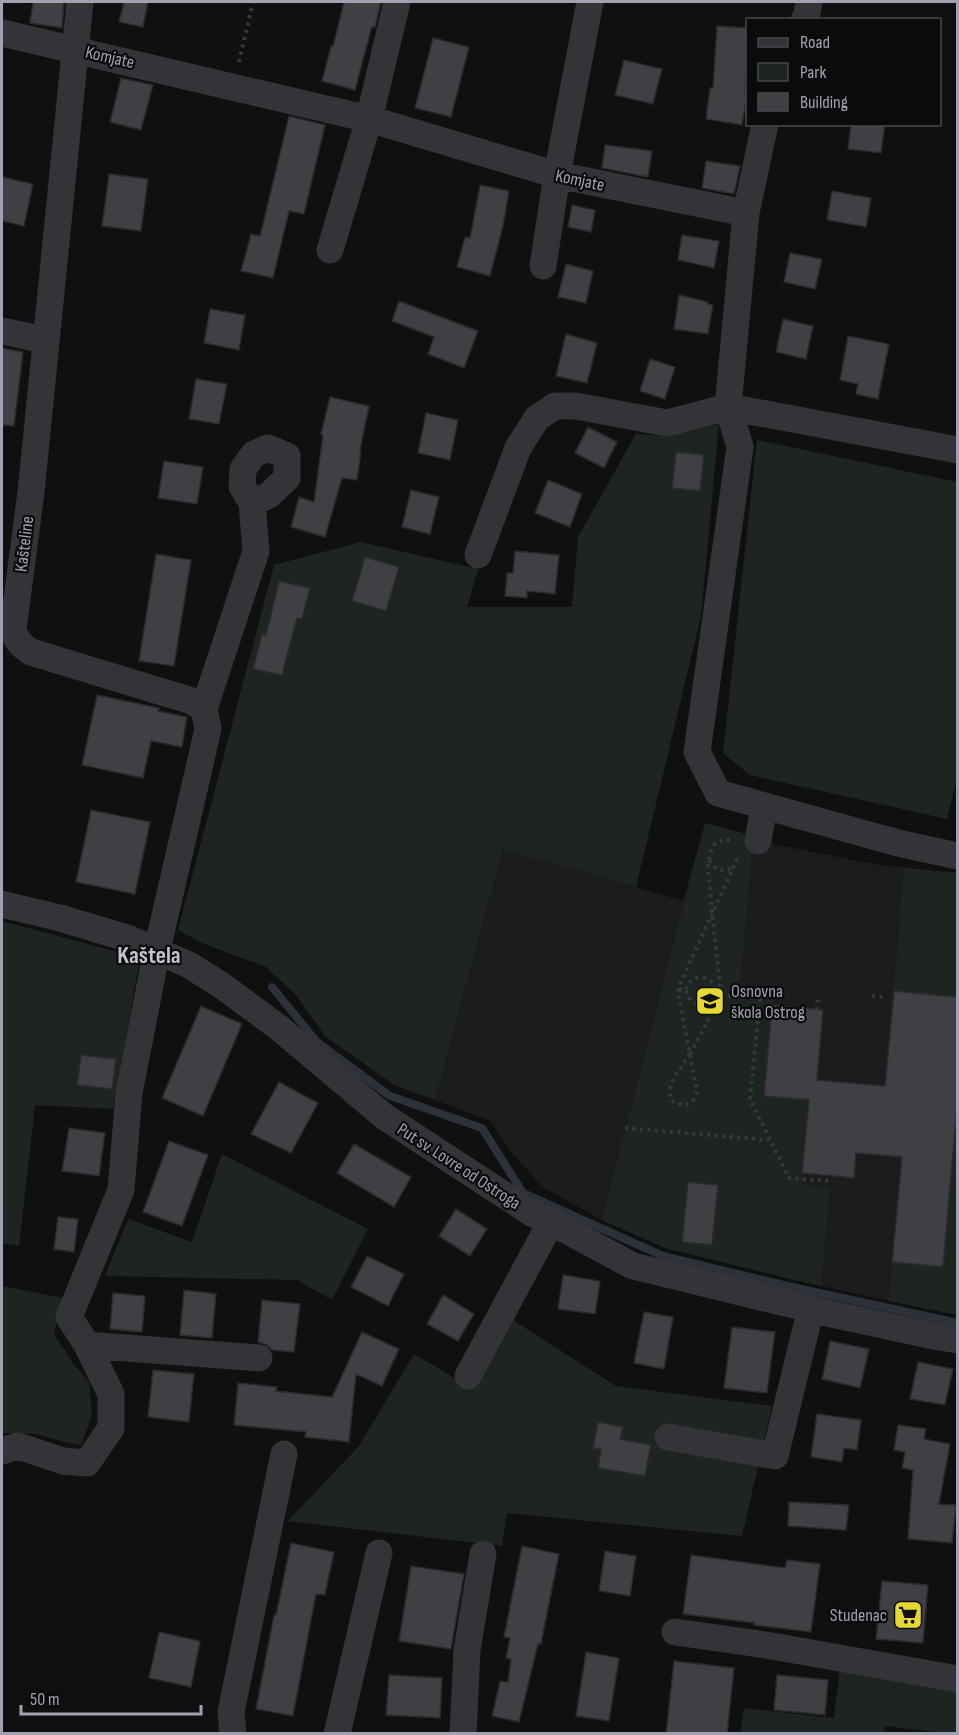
<svg xmlns="http://www.w3.org/2000/svg" width="959" height="1735" font-family="'Sofia Sans Condensed',sans-serif">
	<style>
		.built { fill: #1c1c1e }
		.green { fill: #1e2521 }
		.lines { fill: none; stroke-linecap: round; stroke-linejoin: round }
		.stream { stroke: #2c313a; stroke-width: 8 }
		.building { fill: #3f3f44; stroke: #2a2a2d; stroke-width: 1.5 }
		.path { stroke: #37373d; stroke-width: 4; stroke-dasharray: 3 4.5; stroke-linecap: butt }
		.minor { stroke: #333338; stroke-width: 27 }
		.labels { text-anchor: middle; stroke-width: 4.5; stroke-linejoin: round; paint-order: stroke }
		.street-label { font-size: 18px; fill: #a1a2b1; stroke: #0b0b0c }
		.poi-label { font-size: 18px; fill: #a1a2b1; stroke: #0b0b0c; text-anchor: start }
		.district-label { font-size: 24px; font-weight: bold; fill: #c2c2cd; stroke: #0b0b0c }
	</style>
	<rect width="100%" height="100%" fill="#101011"/>
	<path class="built" d="M 705,823 L 758,841 L 879,865 L 957,873 L 957,1315 L 793,1280 L 665,1248 L 602,1220 L 541,1186 L 508,1148 L 491,1121 L 435,1100 L 503,848 L 683,901 Z"/>
	<path class="green" d="M 719,424 L 701,616 L 636,887 L 503,849 L 435,1100 L 394,1085 L 325,1036 L 296,995 L 266,967 L 202,943 L 178,930 L 274,565 L 361,542 L 478,569 L 467,607 L 572,607 L 578,537 L 636,434 L 666,436 Z
		M 757,440 L 957,482 L 958,772 L 947,819 L 750,775 L 723,753 Z
		M 705,823 L 754,836 L 739,992 L 774,996 L 764,1096 L 809,1100 L 802,1184 L 830,1187 L 821,1286 L 665,1248 L 602,1220 Z
		M 904,868 L 957,873 L 957,997 L 894,991 Z
		M 2,921 L 140,958 L 113,1109 L 35,1105 L 19,1246 L 2,1243 Z
		M 957,1108 L 957,1315 L 889,1301 L 892,1262 L 943,1267 Z
		M 222,1154 L 368,1229 L 332,1300 L 297,1280 L 105,1276 L 128,1219 L 192,1242 Z
		M 2,1286 L 63,1298 L 54,1334 L 72,1362 L 89,1382 L 92,1415 L 81,1445 L 64,1442 L 37,1434 L 2,1433 Z
		M 508,1317 L 616,1386 L 772,1406 L 742,1536 L 507,1513 L 502,1546 L 288,1521 L 359,1446 L 414,1354 L 471,1388 Z
		M 840,1668 L 957,1689 L 957,1733 L 944,1733 L 885,1726 L 884,1733 L 740,1734 L 744,1708 L 834,1718 Z"/>
	<g class="lines">
		<path class="stream" d="M 272,987 L 317,1042 L 390,1096 L 482,1128 L 523,1193 L 663,1256 L 792,1287 L 958,1323"/>
	</g>
	<path class="building" d="M 33,2 L 64,2 L 62,28 L 30,23 Z
		M 124,2 L 148,2 L 143,27 L 119,22 Z
		M 344,2 L 381,2 L 375,27 L 372,26 L 355,90 L 322,81 L 331,46 L 333,46 Z
		M 717,26 L 747,28 L 745,94 L 747,94 L 742,125 L 706,119 L 710,88 L 713,88 Z
		M 433,38 L 469,47 L 451,117 L 415,108 Z
		M 624,60 L 662,69 L 653,104 L 615,95 Z
		M 121,78 L 153,85 L 141,130 L 110,122 Z
		M 289,116 L 325,125 L 304,214 L 289,211 L 273,278 L 241,271 L 251,234 L 260,236 Z
		M 851,124 L 885,124 L 881,153 L 848,149 Z
		M 605,145 L 652,151 L 648,177 L 602,168 Z
		M 706,161 L 740,166 L 734,194 L 702,188 Z
		M 109,174 L 148,179 L 141,231 L 102,226 Z
		M 2,177 L 33,184 L 24,226 L 2,221 Z
		M 480,185 L 509,191 L 503,226 L 490,276 L 457,267 L 465,237 L 470,238 Z
		M 832,191 L 871,198 L 866,227 L 827,220 Z
		M 572,205 L 595,210 L 591,232 L 568,227 Z
		M 682,235 L 719,241 L 714,268 L 678,260 Z
		M 790,253 L 822,259 L 815,289 L 784,282 Z
		M 566,264 L 593,271 L 586,303 L 558,297 Z
		M 679,295 L 708,302 L 707,304 L 713,305 L 708,334 L 674,329 Z
		M 399,301 L 478,331 L 464,368 L 428,354 L 434,337 L 392,321 Z
		M 210,309 L 245,315 L 239,350 L 204,343 Z
		M 783,319 L 813,326 L 806,359 L 776,352 Z
		M 566,334 L 597,343 L 587,383 L 556,376 Z
		M 848,336 L 889,344 L 878,399 L 856,394 L 858,384 L 840,380 Z
		M 2,348 L 23,352 L 14,426 L 2,425 Z
		M 650,359 L 675,367 L 665,399 L 640,391 Z
		M 196,379 L 227,384 L 219,424 L 189,419 Z
		M 330,397 L 369,406 L 360,450 L 361,451 L 357,480 L 342,478 L 325,537 L 291,527 L 299,497 L 314,502 L 323,435 L 321,434 Z
		M 426,413 L 458,420 L 450,460 L 418,453 Z
		M 588,427 L 617,442 L 604,468 L 575,453 Z
		M 676,452 L 704,455 L 700,491 L 672,488 Z
		M 164,461 L 203,467 L 197,504 L 158,498 Z
		M 548,480 L 582,494 L 570,527 L 535,513 Z
		M 411,490 L 439,497 L 430,534 L 402,527 Z
		M 515,551 L 559,555 L 555,594 L 527,591 L 527,598 L 505,596 L 507,573 L 513,573 Z
		M 156,554 L 191,560 L 174,666 L 139,661 Z
		M 365,557 L 399,567 L 386,611 L 352,601 Z
		M 279,581 L 310,588 L 302,619 L 297,618 L 282,675 L 253,669 L 262,634 L 266,635 Z
		M 97,695 L 159,708 L 158,711 L 187,717 L 182,747 L 151,741 L 143,778 L 82,765 Z
		M 91,810 L 150,822 L 135,894 L 76,882 Z
		M 894,991 L 957,997 L 957,1108 L 943,1267 L 892,1262 L 902,1157 L 856,1153 L 854,1178 L 802,1173 L 809,1100 L 764,1096 L 772,1005 L 823,1010 L 817,1080 L 885,1086 Z
		M 201,1006 L 242,1024 L 203,1116 L 162,1098 Z
		M 81,1055 L 116,1059 L 112,1089 L 77,1085 Z
		M 279,1082 L 318,1103 L 291,1153 L 251,1134 Z
		M 69,1128 L 105,1133 L 99,1176 L 62,1171 Z
		M 169,1141 L 208,1155 L 182,1226 L 143,1212 Z
		M 354,1144 L 411,1177 L 394,1207 L 337,1173 Z
		M 688,1182 L 718,1185 L 712,1245 L 682,1242 Z
		M 456,1209 L 487,1229 L 470,1256 L 439,1236 Z
		M 58,1217 L 78,1219 L 74,1252 L 54,1249 Z
		M 367,1256 L 404,1274 L 388,1306 L 351,1287 Z
		M 563,1275 L 600,1281 L 595,1314 L 558,1309 Z
		M 184,1290 L 216,1294 L 212,1338 L 180,1335 Z
		M 113,1293 L 145,1296 L 142,1332 L 110,1329 Z
		M 443,1295 L 474,1314 L 458,1341 L 427,1324 Z
		M 262,1300 L 300,1304 L 294,1352 L 272,1350 L 267,1345 L 258,1342 Z
		M 644,1312 L 673,1317 L 664,1369 L 634,1363 Z
		M 732,1327 L 775,1332 L 767,1393 L 724,1388 Z
		M 362,1332 L 399,1349 L 382,1386 L 356,1374 L 349,1442 L 305,1437 L 306,1432 L 234,1425 L 238,1383 L 277,1387 L 276,1391 L 332,1397 Z
		M 830,1341 L 869,1349 L 860,1388 L 822,1379 Z
		M 918,1362 L 953,1369 L 945,1405 L 910,1399 Z
		M 153,1370 L 194,1374 L 189,1422 L 148,1417 Z
		M 817,1414 L 861,1420 L 857,1450 L 844,1448 L 842,1462 L 811,1457 Z
		M 598,1422 L 623,1427 L 620,1439 L 651,1445 L 645,1476 L 598,1468 L 601,1449 L 593,1448 Z
		M 898,1425 L 926,1429 L 924,1439 L 950,1444 L 939,1504 L 956,1505 L 952,1543 L 908,1539 L 913,1470 L 902,1468 L 905,1452 L 894,1450 Z
		M 789,1502 L 849,1505 L 846,1530 L 788,1526 Z
		M 291,1543 L 334,1552 L 325,1595 L 316,1594 L 293,1716 L 256,1709 L 274,1615 L 276,1615 Z
		M 522,1546 L 559,1554 L 541,1644 L 538,1644 L 519,1722 L 492,1716 L 500,1681 L 508,1682 L 511,1659 L 506,1658 L 510,1638 L 504,1637 Z
		M 605,1551 L 636,1556 L 630,1596 L 599,1591 Z
		M 691,1555 L 785,1568 L 787,1560 L 820,1564 L 811,1632 L 754,1625 L 754,1623 L 683,1614 Z
		M 411,1566 L 464,1574 L 451,1649 L 399,1641 Z
		M 882,1581 L 928,1585 L 923,1643 L 876,1639 Z
		M 159,1632 L 200,1641 L 191,1687 L 149,1678 Z
		M 586,1652 L 619,1658 L 609,1721 L 576,1716 Z
		M 674,1661 L 734,1668 L 727,1734 L 666,1734 Z
		M 389,1675 L 442,1678 L 440,1718 L 386,1715 Z
		M 777,1675 L 828,1680 L 825,1715 L 774,1710 Z"/>
	<g class="lines">
		<path class="path" d="M 239,62 L 253,2
			M 710,860 C 714,871 723,872 733,867
			M 679,989 L 686,990 C 687,1002 703,1011 712,999 C 715,994 714,988 713,983 C 703,974 690,976 686,990
			M 713,994 L 760,999 L 760,989
			M 872,996 L 883,997
			M 760,999 L 750,1099 L 789,1178 L 830,1181
			M 817,1010 L 818,997
			M 690,1054 L 720,998 L 721,991 C 717,958 713,924 710,890 C 709,877 706,861 712,849 C 716,839 726,838 734,842
			M 690,1054 C 683,1064 659,1093 675,1103 C 676,1103 685,1105 686,1105 L 694,1099 L 697,1091 L 678,993 L 680,984 L 738,857
			M 625,1128 L 769,1140"/>
		<path class="minor" d="M 804,20 L 807,14 L 809,2
			M 2,33 L 369,119 L 557,175 L 746,213 L 728,407 L 958,450
			M 746,213 L 765,124
			M 330,250 L 369,119 L 397,2
			M 543,266 L 557,175 L 590,2
			M 2,331 L 45,340
			M 478,555 L 518,448 L 537,418 L 555,406 L 576,406 L 667,423 L 728,407 L 740,447 L 697,752 L 718,793 L 898,843 L 958,856
			M 204,709 L 256,551 L 252,503 L 269,495 L 287,478 L 287,456 L 268,448 L 254,454 L 243,469 L 242,486 L 252,503
			M 758,841 L 764,806
			M 2,904 L 60,918 L 130,939 L 189,965 L 221,985 L 278,1027 L 385,1117 L 533,1214 L 551,1222 L 633,1266 L 827,1313 L 939,1337 L 958,1340
			M 87,1345 L 259,1358
			M 468,1376 L 551,1222
			M 668,1437 L 775,1456 L 811,1308
			M 2,1451 L 18,1446 L 63,1461 L 87,1463 L 111,1428 L 111,1394 L 87,1345 L 69,1317 L 121,1190 L 129,1093 L 157,950 L 208,729 L 204,709 L 192,701 L 31,652 C 22,646 16,641 13,629 L 31,492 L 80,2
			M 675,1632 L 766,1645 L 958,1679
			M 233,1734 L 231,1712 L 284,1454
			M 337,1734 L 379,1553
			M 463,1734 L 467,1650 L 483,1554"/>
	</g>
	<defs>
		<g id="school-square" transform="scale(1.5)"><rect x="-9" y="-9" width="18" height="18" rx="4" fill="#e7d831" stroke="#0b0b0c"/><path d="M0-5L7-2L0 1L-7-2ZM-4 1L0 2.5L4 1V4Q0 6-4 4Z" fill="#111"/></g>
		<g id="supermarket-square" transform="scale(1.5)"><rect x="-9" y="-9" width="18" height="18" rx="4" fill="#e7d831" stroke="#0b0b0c"/><path d="M-6-5.5h2.5l.6 2H6L4.5 2H-2.5L-4.4-4H-6ZM-1.5 3.2a1.3 1.3 0 1 0 .1 0ZM3 3.2a1.3 1.3 0 1 0 .1 0Z" fill="#111"/></g>
	</defs>
	<g fill-rule="evenodd">
		<use href="#school-square" x="710" y="1001"/>
		<use href="#supermarket-square" x="908" y="1615"/>
	</g>
	<g class="labels">
		<g class="street-label">
			<text transform="translate(110 57) rotate(13)" y="6">Komjate</text>
			<text transform="translate(580 180) rotate(12)" y="6">Komjate</text>
			<text transform="translate(24 544) rotate(-83)" y="6">Kašteline</text>
			<text transform="translate(459 1166) rotate(33)" y="6">Put sv. Lovre od Ostroga</text>
		</g>
		<g class="poi-label">
			<text x="731" y="997">Osnovna<tspan x="731" dy="21">škola Ostrog</tspan></text>
			<text x="887" y="1621" text-anchor="end">Studenac</text>
		</g>
		<g class="district-label">
			<text x="149" y="963">Kaštela</text>
		</g>
	</g>
	<rect width="959" height="1735" fill="none" stroke="#a1a2b1" stroke-width="6"/>
	<rect x="746" y="18" width="195" height="108" fill="#0b0b0c" stroke="#47474e" stroke-width="1.5"/>
	<rect x="758" y="38" width="30" height="9" fill="#333338" stroke="#47474e" stroke-width="1.5"/>
	<text x="800" y="48" font-size="18" fill="#a1a2b1">Road</text>
	<rect x="758" y="63" width="30" height="18" fill="#1e2521" stroke="#47474e" stroke-width="1.5"/>
	<text x="800" y="78" font-size="18" fill="#a1a2b1">Park</text>
	<rect x="758" y="93" width="30" height="18" fill="#3f3f44" stroke="#47474e" stroke-width="1.5"/>
	<text x="800" y="108" font-size="18" fill="#a1a2b1">Building</text>
	<path d="M21 1705v9h180v-9" fill="none" stroke="#a1a2b1" stroke-width="3"/>
	<text x="30" y="1705" font-size="18" fill="#a1a2b1" stroke="#0b0b0c" stroke-width="4.5" paint-order="stroke">50 m</text>
</svg>
